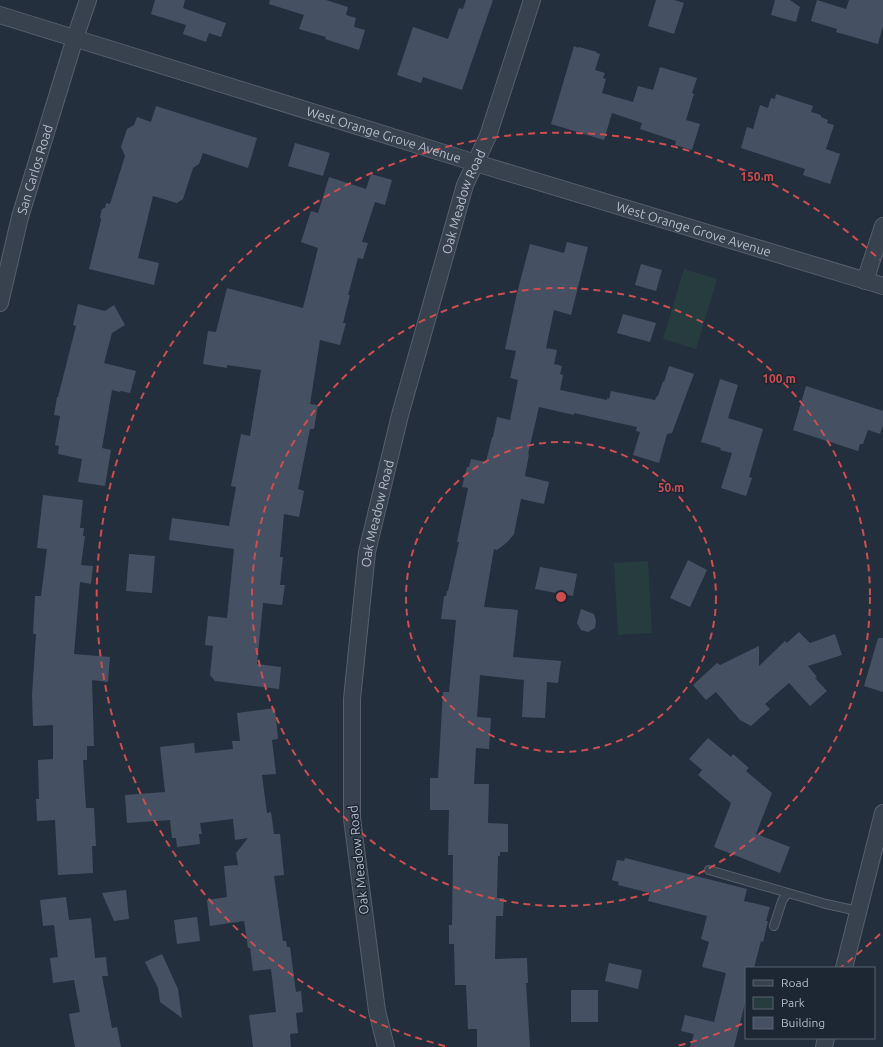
<svg xmlns="http://www.w3.org/2000/svg" width="883" height="1047" font-family="Ubuntu,sans-serif">
	<style>
		.green { fill: #263c3f }
		.building { fill: #455162 }
		.lines { fill: none; stroke-linecap: round; stroke-linejoin: round }
		.lane-casing { stroke: #565f6c; stroke-width: 10 }
		.street-casing { stroke: #565f6c; stroke-width: 18 }
		.lane { stroke: #38414e; stroke-width: 8 }
		.street { stroke: #38414e; stroke-width: 16 }
		.ring { fill: none; stroke: #ce4d50; stroke-width: 2; stroke-dasharray: 7 5 }
		.labels { text-anchor: middle; stroke-width: 3; stroke-linejoin: round; paint-order: stroke }
		.street-label { font-size: 13px; fill: #b4bcc9; stroke: #1d2633 }
		.centre { fill: #ce4d50; stroke: #1d2633; stroke-width: 2 }
		.ring-label { font-size: 12px; text-anchor: middle; font-weight: bold; fill: #ce4d50; stroke: #1d2633; stroke-width: 3; stroke-linejoin: round; paint-order: stroke }
	</style>
	<rect width="100%" height="100%" fill="#242f3e"/>
	<path class="green" d="M 684,269 L 717,279 L 696,349 L 663,339 Z
		M 648,561 L 652,633 L 618,635 L 614,563 Z"/>
	<path class="building" d="M 155,0 L 185,0 L 183,8 L 226,23 L 221,37 L 209,33 L 206,42 L 183,34 L 186,25 L 151,14 Z
		M 270,0 L 326,0 L 348,7 L 346,15 L 356,18 L 354,27 L 365,30 L 359,50 L 325,39 L 326,37 L 299,29 L 304,15 L 269,4 Z
		M 466,0 L 493,0 L 462,90 L 423,77 L 421,83 L 397,75 L 413,27 L 448,39 L 459,8 L 463,9 Z
		M 656,0 L 674,0 L 684,3 L 674,34 L 648,26 Z
		M 775,0 L 790,0 L 800,7 L 796,22 L 771,15 Z
		M 817,0 L 846,9 L 849,0 L 883,0 L 883,26 L 878,44 L 836,32 L 837,29 L 811,21 Z
		M 574,46 L 578,48 L 579,47 L 597,52 L 596,53 L 600,54 L 595,70 L 605,73 L 603,78 L 606,79 L 602,93 L 633,102 L 638,86 L 653,90 L 660,67 L 697,78 L 692,93 L 694,94 L 686,120 L 700,124 L 692,150 L 675,145 L 676,141 L 640,129 L 642,123 L 612,113 L 604,140 L 551,124 Z
		M 776,94 L 813,106 L 811,112 L 821,115 L 821,117 L 828,120 L 827,123 L 834,125 L 826,149 L 840,154 L 830,184 L 803,175 L 805,169 L 741,148 L 747,127 L 753,129 L 760,105 L 768,108 L 771,98 L 775,99 Z
		M 156,106 L 257,138 L 248,168 L 203,153 L 199,164 L 193,168 L 183,199 L 177,203 L 153,196 L 138,258 L 159,263 L 154,285 L 89,269 L 101,220 L 100,217 L 102,209 L 105,208 L 106,203 L 110,204 L 125,156 L 121,147 L 127,129 L 134,125 L 137,117 L 151,122 Z
		M 295,143 L 330,153 L 323,176 L 288,166 Z
		M 371,174 L 392,180 L 385,205 L 375,202 L 362,242 L 368,243 L 363,259 L 358,258 L 348,295 L 350,295 L 343,323 L 346,323 L 340,345 L 320,340 L 310,404 L 318,405 L 314,429 L 310,429 L 298,489 L 304,491 L 299,517 L 284,514 L 280,557 L 283,557 L 280,585 L 285,585 L 282,605 L 263,603 L 257,664 L 281,667 L 279,689 L 215,681 L 210,675 L 213,646 L 205,645 L 208,616 L 227,618 L 234,549 L 169,540 L 172,518 L 229,526 L 236,487 L 231,486 L 241,434 L 250,436 L 261,370 L 227,365 L 227,368 L 203,364 L 208,331 L 216,332 L 227,288 L 303,308 L 318,248 L 301,242 L 311,211 L 318,213 L 329,177 L 366,189 Z
		M 567,242 L 588,247 L 571,315 L 554,310 L 546,348 L 557,350 L 554,364 L 562,366 L 560,374 L 563,375 L 560,390 L 607,400 L 607,398 L 609,399 L 611,391 L 655,400 L 657,396 L 658,396 L 663,381 L 664,382 L 669,366 L 694,374 L 672,433 L 667,434 L 659,463 L 633,455 L 640,432 L 636,431 L 637,427 L 574,413 L 574,415 L 539,407 L 528,454 L 529,454 L 525,476 L 549,482 L 544,504 L 521,499 L 514,534 L 509,540 L 505,544 L 497,550 L 494,549 L 484,607 L 518,610 L 513,657 L 561,661 L 558,683 L 547,682 L 545,718 L 522,717 L 524,680 L 480,675 L 477,717 L 491,718 L 489,749 L 476,748 L 474,784 L 489,784 L 488,823 L 508,824 L 508,852 L 500,852 L 500,856 L 498,856 L 497,898 L 504,898 L 503,916 L 496,916 L 495,959 L 527,958 L 528,983 L 526,983 L 530,1047 L 477,1047 L 477,1029 L 468,1029 L 466,985 L 455,985 L 454,944 L 449,944 L 449,925 L 452,925 L 453,855 L 448,855 L 449,810 L 430,810 L 430,778 L 438,778 L 443,692 L 449,692 L 456,620 L 441,619 L 444,596 L 446,596 L 447,591 L 448,591 L 459,542 L 457,542 L 468,488 L 462,487 L 467,467 L 469,467 L 471,459 L 486,462 L 492,437 L 493,437 L 497,417 L 510,420 L 518,380 L 510,378 L 516,351 L 505,349 L 517,293 L 530,244 L 564,253 Z
		M 641,264 L 662,270 L 656,291 L 635,285 Z
		M 78,304 L 105,311 L 114,305 L 125,325 L 112,333 L 104,363 L 136,371 L 130,393 L 121,391 L 120,392 L 112,390 L 102,448 L 111,450 L 105,486 L 78,482 L 82,459 L 58,454 L 59,446 L 55,445 L 60,416 L 54,415 L 57,397 L 58,397 L 76,326 L 73,325 Z
		M 623,314 L 656,323 L 650,342 L 617,333 Z
		M 720,379 L 738,385 L 728,418 L 763,429 L 749,477 L 752,478 L 746,496 L 721,488 L 732,453 L 720,450 L 721,448 L 701,442 Z
		M 806,386 L 883,411 L 883,425 L 880,434 L 868,430 L 863,444 L 860,444 L 858,451 L 793,430 Z
		M 43,495 L 83,500 L 80,528 L 84,528 L 83,536 L 85,536 L 81,565 L 93,566 L 91,584 L 80,582 L 74,654 L 110,657 L 108,682 L 92,680 L 94,746 L 87,746 L 87,760 L 83,760 L 86,808 L 94,808 L 96,846 L 92,846 L 93,873 L 58,875 L 55,820 L 37,821 L 36,799 L 39,799 L 38,760 L 53,759 L 53,725 L 33,726 L 32,695 L 36,634 L 33,634 L 35,596 L 41,596 L 47,549 L 37,548 Z
		M 129,554 L 155,556 L 152,593 L 126,591 Z
		M 688,560 L 707,570 L 690,607 L 670,598 Z
		M 540,567 L 577,574 L 573,596 L 535,589 Z
		M 581,609 L 594,614 L 596,621 L 595,628 L 588,632 L 581,630 L 577,623 Z
		M 799,632 L 810,643 L 835,634 L 842,655 L 808,666 L 817,677 L 815,678 L 827,691 L 810,706 L 789,683 L 765,704 L 770,709 L 751,726 L 740,720 L 716,692 L 706,700 L 693,685 L 717,663 L 720,665 L 759,646 L 759,666 L 785,641 L 787,643 Z
		M 878,638 L 883,638 L 883,692 L 864,686 Z
		M 275,708 L 278,739 L 272,740 L 276,774 L 262,775 L 267,813 L 271,812 L 274,834 L 280,834 L 284,875 L 274,876 L 283,941 L 286,941 L 287,947 L 290,947 L 296,992 L 301,991 L 303,1012 L 296,1013 L 298,1033 L 290,1034 L 291,1047 L 253,1047 L 249,1015 L 276,1012 L 271,969 L 253,971 L 250,948 L 248,948 L 244,921 L 210,926 L 207,900 L 227,897 L 224,866 L 238,865 L 236,853 L 248,838 L 235,840 L 233,819 L 200,823 L 202,834 L 199,834 L 200,844 L 177,847 L 176,838 L 172,838 L 170,820 L 127,823 L 125,795 L 165,792 L 160,747 L 194,743 L 195,753 L 233,749 L 232,741 L 240,741 L 237,713 Z
		M 708,738 L 731,757 L 733,754 L 749,768 L 746,771 L 772,793 L 756,834 L 790,847 L 780,873 L 714,847 L 731,803 L 698,775 L 702,770 L 689,759 Z
		M 625,858 L 747,889 L 744,901 L 770,907 L 766,921 L 768,921 L 763,942 L 761,941 L 754,968 L 746,968 L 746,999 L 734,1047 L 690,1047 L 694,1034 L 681,1031 L 685,1015 L 714,1022 L 726,973 L 702,967 L 709,942 L 701,939 L 707,916 L 648,901 L 650,893 L 618,885 L 619,882 L 612,880 L 617,860 L 624,861 Z
		M 126,890 L 129,919 L 114,921 L 102,893 Z
		M 66,897 L 69,920 L 91,918 L 95,958 L 106,957 L 108,976 L 102,976 L 112,1028 L 117,1027 L 121,1047 L 75,1047 L 69,1014 L 80,1012 L 74,980 L 53,983 L 50,958 L 58,957 L 54,925 L 43,926 L 40,900 Z
		M 197,917 L 200,941 L 177,944 L 174,920 Z
		M 162,954 L 178,989 L 182,1018 L 160,1002 L 158,988 L 145,962 Z
		M 609,963 L 642,970 L 638,989 L 605,981 Z
		M 571,990 L 598,990 L 598,1022 L 571,1022 Z"/>
	<g class="lines">
		<g class="lane-casing">
			<path id="lane" d="M 709,870 L 826,904 L 858,911
				M 774,926 L 782,901 L 787,893"/>
		</g>
		<g class="street-casing">
			<g id="street">
				<path id="s1" d="M 0,15 L 476,163 L 883,286"/>
				<path d="M 865,281 L 883,226"/>
				<path id="s2" d="M 0,303 L 20,217 L 75,38 L 88,0"/>
				<path d="M 844,968 L 883,813"/>
				<path id="s3" d="M 386,1047 L 377,1011 L 352,818 L 352,699 L 367,552 L 400,415 L 465,185 L 488,136 L 532,0"/>
				<path d="M 824,1047 L 826,1038"/>
			</g>
		</g>
		<use href="#lane" class="lane"/>
		<use href="#street" class="street"/>
	</g>
	<g class="ring">
		<circle cx="561" cy="597" r="155"/>
		<circle cx="561" cy="597" r="309"/>
		<path d="M880 934A464 464 0 0 1 840 968M742 1024A464 464 0 0 1 677 1046M445 1046A464 464 0 1 1 880 260"/>
	</g>
	<g class="labels">
		<g class="street-label">
			<text dy="5" stroke="none"><textPath href="#s1" startOffset="402">West Orange Grove Avenue</textPath></text>
			<text dy="5" stroke="none"><textPath href="#s2" startOffset="138">San Carlos Road</textPath></text>
			<text dy="5" stroke="none"><textPath href="#s3" startOffset="862">Oak Meadow Road</textPath></text>
			<text dy="5" stroke="none"><textPath href="#s1" startOffset="726">West Orange Grove Avenue</textPath></text>
			<text dy="5" stroke="none"><textPath href="#s3" startOffset="538">Oak Meadow Road</textPath></text>
			<text transform="translate(358 860) rotate(-96)" y="5">Oak Meadow Road</text>
		</g>
	</g>
	<circle cx="561" cy="597" r="6" class="centre"/>
	<g class="ring-label">
		<text x="757" y="181">150 m</text>
		<text x="779" y="383">100 m</text>
		<text x="671" y="492">50 m</text>
	</g>
	<rect x="745" y="967" width="130" height="72" fill="#1d2633" stroke="#59626f"/>
	<rect x="753" y="980" width="20" height="6" fill="#38414e" stroke="#59626f"/>
	<text x="781" y="987" font-size="12" fill="#b4bcc9">Road</text>
	<rect x="753" y="997" width="20" height="12" fill="#263c3f" stroke="#59626f"/>
	<text x="781" y="1007" font-size="12" fill="#b4bcc9">Park</text>
	<rect x="753" y="1017" width="20" height="12" fill="#455162" stroke="#59626f"/>
	<text x="781" y="1027" font-size="12" fill="#b4bcc9">Building</text>
</svg>
